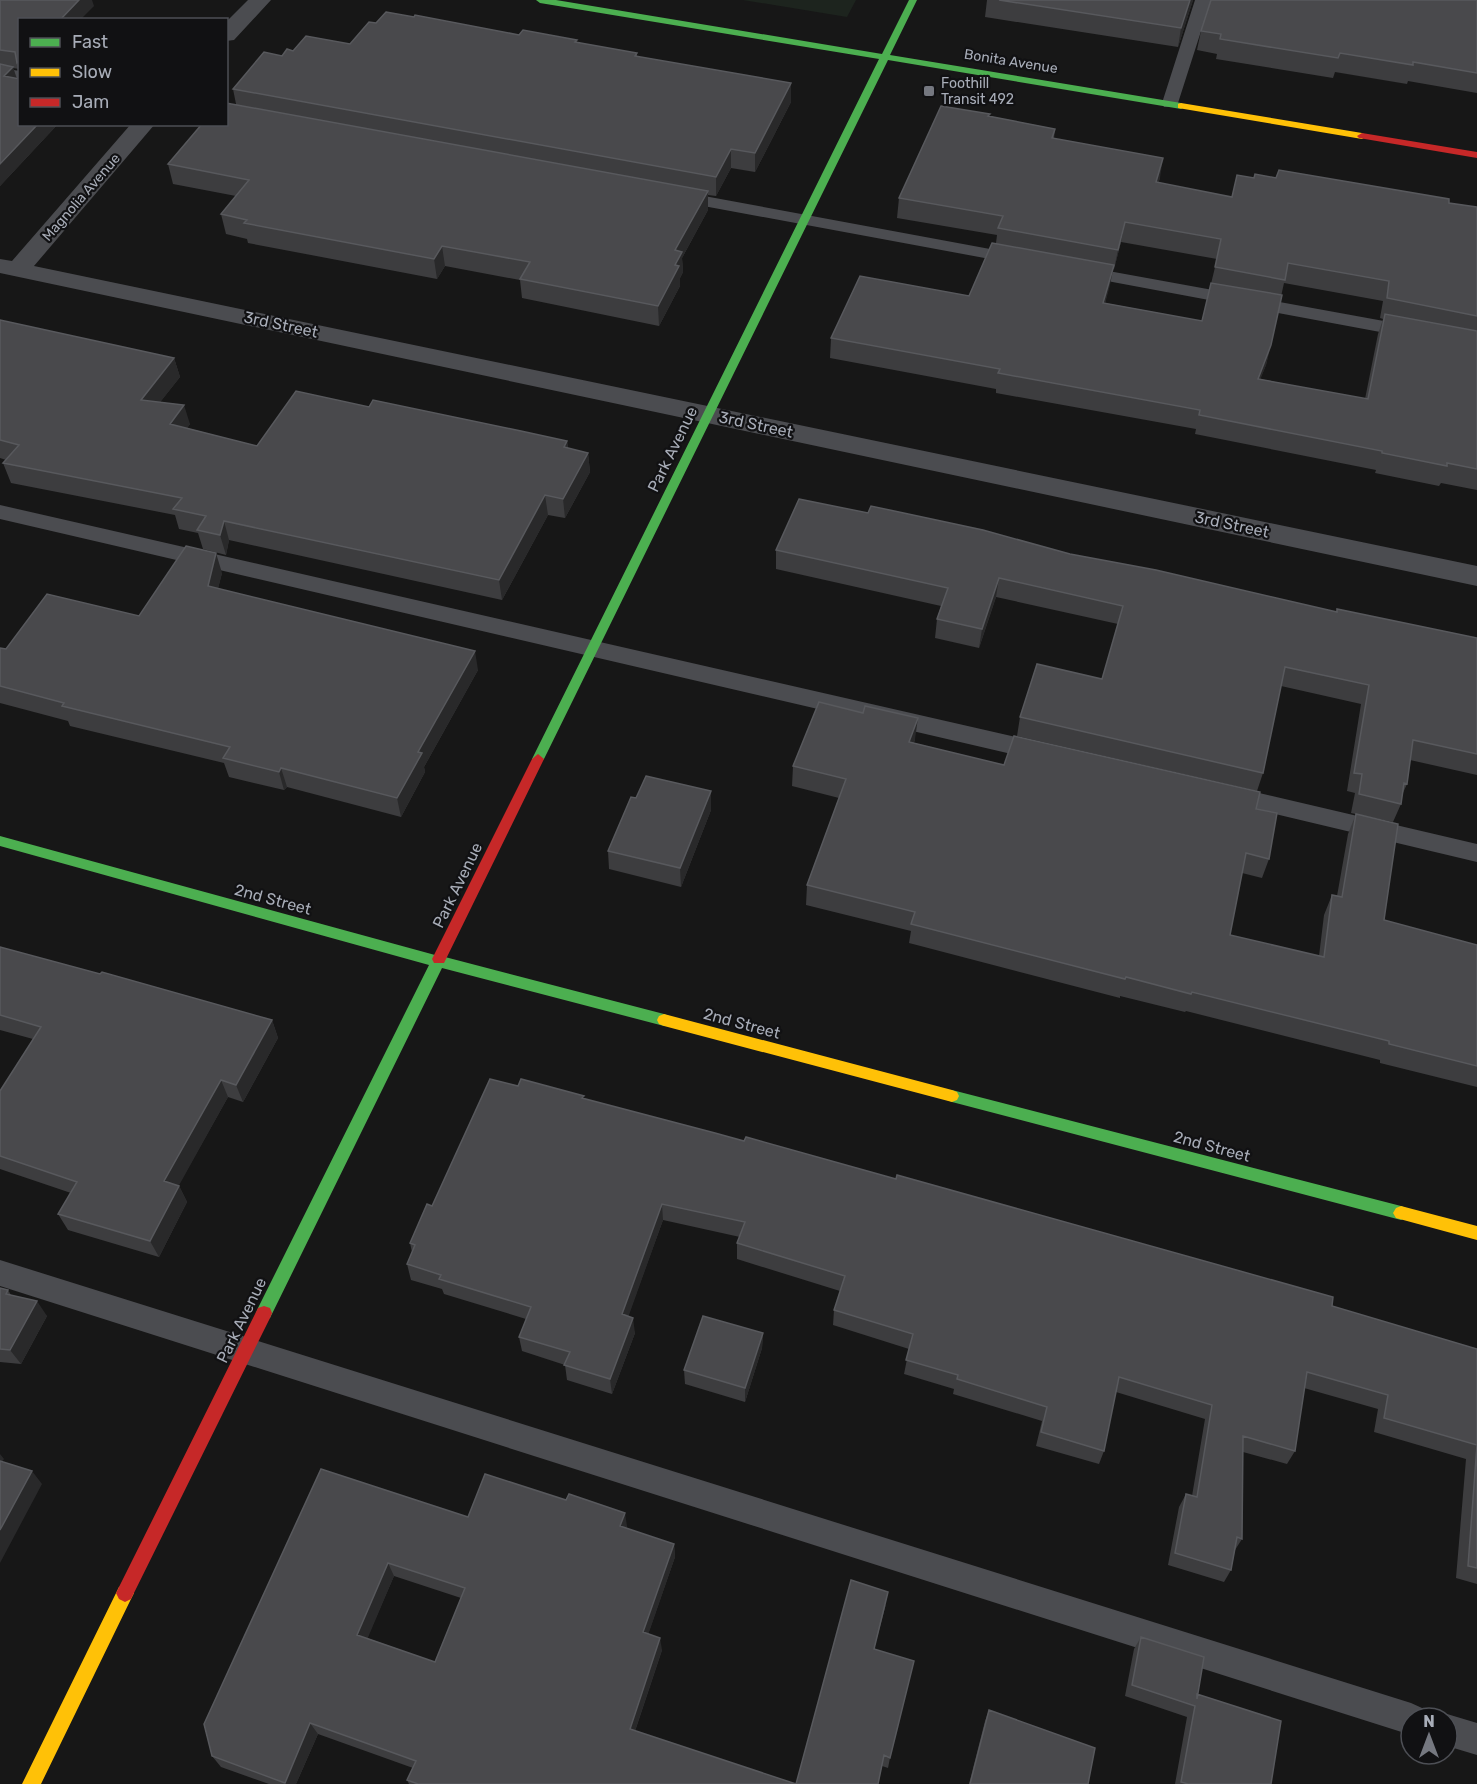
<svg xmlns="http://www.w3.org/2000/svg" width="1477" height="1784" font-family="Rubik,sans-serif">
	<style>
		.green { fill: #1d241e }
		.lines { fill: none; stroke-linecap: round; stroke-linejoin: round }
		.lane { fill: #4b4c50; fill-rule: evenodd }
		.street { fill: #4b4c50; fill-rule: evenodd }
		.fast { fill: #4caf50; fill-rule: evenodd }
		.slow { fill: #ffc107; fill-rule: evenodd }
		.jam { fill: #c62828; fill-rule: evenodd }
		.wall { fill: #3d3d3f; fill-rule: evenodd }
		.shaded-wall { fill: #29292a }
		.building { fill: #49494c; stroke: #58595d; stroke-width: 1.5; fill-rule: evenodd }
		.poi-dot { fill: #757880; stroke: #111113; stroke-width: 2 }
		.labels { text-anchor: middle; stroke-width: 4.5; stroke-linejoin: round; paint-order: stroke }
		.far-street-label { font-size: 14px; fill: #a8adb8; stroke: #111113 }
		.far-poi-label { font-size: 14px; fill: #a8adb8; stroke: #111113; text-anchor: start }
		.street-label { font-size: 16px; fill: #a8adb8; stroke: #111113 }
	</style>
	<rect width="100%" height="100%" fill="#171717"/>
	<path class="green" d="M 743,0 L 856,0 L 847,17 Z"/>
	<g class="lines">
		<path class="lane" d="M 1195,0 L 1211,0 L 1178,103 L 1176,107 L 1164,107 L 1162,103 Z
			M 0,68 L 20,71 L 20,81 L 0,78 Z
			M 677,191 L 1017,254 L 1023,255 L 1026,259 L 1023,263 L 1017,264 L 671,200 L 668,196 L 671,192 Z
			M 1081,266 L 1477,338 L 1477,350 L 1075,275 L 1072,271 L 1075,267 Z
			M 0,505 L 1042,743 L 1050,746 L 1053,752 L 1050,758 L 1042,761 L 0,519 Z
			M 1225,785 L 1477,844 L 1477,862 L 1217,800 L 1213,794 L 1217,788 Z
			M 0,1260 L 1411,1703 L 1422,1708 L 1426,1718 L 1411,1718 L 1411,1735 L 0,1286 Z
			M 1447,1714 L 1477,1723 L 1477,1755 L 1447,1746 L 1447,1718 L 1437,1718 Z"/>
		<path class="street" d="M 248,0 L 271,0 L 234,40 L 226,41 L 226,22 Z
			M 131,124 L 155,124 L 34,266 L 1477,566 L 1477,586 L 0,273 L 0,259 L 12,261 Z"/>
		<path class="fast" d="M 536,0 L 556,0 L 882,54 L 909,0 L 917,0 L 890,55 L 1181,103 L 1186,106 L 1181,109 L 888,60 L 544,759 L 538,764 L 532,759 L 879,59 L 540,3 Z
			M 0,836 L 435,955 L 439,953 L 445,957 L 664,1014 L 669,1016 L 671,1020 L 669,1024 L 664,1026 L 442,968 L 270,1318 L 264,1320 L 258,1318 L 256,1313 L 258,1308 L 429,965 L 0,846 Z
			M 952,1090 L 1401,1206 L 1406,1208 L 1409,1213 L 1406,1218 L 1401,1220 L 952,1102 L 947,1100 L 945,1096 L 947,1092 Z"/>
		<path class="slow" d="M 1181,103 L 1362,133 L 1367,136 L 1362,139 L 1178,108 L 1178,104 Z
			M 664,1014 L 952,1090 L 957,1092 L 959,1096 L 957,1100 L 952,1102 L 664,1026 L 659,1024 L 657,1020 L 659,1016 Z
			M 1401,1206 L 1477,1226 L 1477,1240 L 1396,1218 L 1393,1213 L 1396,1208 Z
			M 125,1584 L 131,1587 L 134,1593 L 131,1599 L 41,1784 L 22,1784 L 119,1587 Z"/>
		<path class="jam" d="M 1362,133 L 1477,152 L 1477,158 L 1359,138 L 1357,136 Z
			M 538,754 L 544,759 L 446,959 L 444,963 L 434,963 L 432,959 L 532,759 Z
			M 264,1306 L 270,1308 L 272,1313 L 270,1318 L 131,1599 L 125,1602 L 119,1599 L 116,1593 L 119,1587 L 258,1308 Z"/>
	</g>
	<path class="wall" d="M 0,0 L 94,6 L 20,20 L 20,70 L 19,69 L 13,68 L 17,78 L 20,124 L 58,124 L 0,186 Z
		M 987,0 L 1193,0 L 1178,47 L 985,17 Z
		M 1477,0 L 1477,93 L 1408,81 L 1407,84 L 1335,72 L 1333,78 L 1216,59 L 1217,54 L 1197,50 L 1201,31 Z
		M 519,35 L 637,53 L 637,56 L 791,102 L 755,172 L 731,168 L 716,196 L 708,195 L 708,210 L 682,258 L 683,272 L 680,278 L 680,286 L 659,326 L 522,298 L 520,280 L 445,266 L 437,279 L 248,243 L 247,239 L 226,234 L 221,214 L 236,196 L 173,184 L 168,164 L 236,104 L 233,89 L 282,56 L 293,51 L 350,44 Z
		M 990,114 L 989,116 L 1055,129 L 1054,138 L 1160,178 L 1158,183 L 1232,197 L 1254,178 L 1449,203 L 1477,207 L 1477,490 L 1441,483 L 1439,486 L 1375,473 L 1376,470 L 1195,434 L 1196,429 L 996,393 L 996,389 L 830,358 L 831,338 L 969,296 L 996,243 L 997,235 L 897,218 L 899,198 ZM 1121,242 L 1217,259 L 1202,321 L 1105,303 L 1113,269 L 1114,269 ZM 1284,283 L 1383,301 L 1380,318 L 1383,319 L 1378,334 L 1365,399 L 1260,379 L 1266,365 Z
		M 0,320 L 174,358 L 180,377 L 160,402 L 190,424 L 187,428 L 257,446 L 369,407 L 567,441 L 568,448 L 588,453 L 590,472 L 565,518 L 548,515 L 502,600 L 229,540 L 226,555 L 203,549 L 198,533 L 179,529 L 175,515 L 11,483 L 3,463 L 6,460 L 0,458 Z
		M 868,513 L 1070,554 L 1336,612 L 1337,609 L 1477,638 L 1477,775 L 1410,760 L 1407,784 L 1402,795 L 1401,804 L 1393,822 L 1351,813 L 1355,793 L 1347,791 L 1361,704 L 1281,686 L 1263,773 L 1257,791 L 1017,736 L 1020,717 L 1102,679 L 1118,624 L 996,597 L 979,648 L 935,638 L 937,619 L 941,606 L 776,569 L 776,550 Z
		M 222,573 L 218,588 L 478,670 L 424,767 L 425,772 L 401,817 L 287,787 L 284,790 L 229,777 L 224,763 L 70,726 L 68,721 L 0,703 L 0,648 L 6,649 L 139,616 Z
		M 915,739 L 914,743 L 1004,765 L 1256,809 L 1269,859 L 1262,878 L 1242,873 L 1230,935 L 1319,956 L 1324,915 L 1332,895 L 1337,896 L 1348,834 L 1356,814 L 1384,920 L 1477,945 L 1477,1087 L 1380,1063 L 1380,1060 L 1186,1011 L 1185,1012 L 1120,996 L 1120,998 L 909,943 L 911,931 L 806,905 L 807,885 L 839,798 L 792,786 L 793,766 Z
		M 711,791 L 711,810 L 681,887 L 609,869 L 608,851 L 636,798 Z
		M 0,947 L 272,1020 L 278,1038 L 243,1102 L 228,1097 L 178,1186 L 179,1186 L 187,1202 L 159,1257 L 68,1230 L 58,1214 L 71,1193 L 0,1169 L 0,1091 L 33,1039 L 0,1030 Z
		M 518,1086 L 584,1099 L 1332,1306 L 1477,1349 L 1477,1584 L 1456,1578 L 1466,1459 L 1374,1432 L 1378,1409 L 1304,1388 L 1295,1451 L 1287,1464 L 1243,1452 L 1242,1539 L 1235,1550 L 1231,1570 L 1224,1582 L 1168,1565 L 1179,1507 L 1186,1494 L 1192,1496 L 1205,1419 L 1116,1392 L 1104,1451 L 1099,1464 L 1036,1446 L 1042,1421 L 953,1394 L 954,1389 L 904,1374 L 909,1349 L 833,1325 L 834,1310 L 840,1291 L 737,1259 L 737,1243 L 740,1237 L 663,1220 L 628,1316 L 635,1333 L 612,1394 L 567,1380 L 565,1365 L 522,1351 L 519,1337 L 526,1319 L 444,1294 L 442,1289 L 411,1280 L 407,1264 L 412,1252 L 410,1243 L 432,1206 Z
		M 0,1288 L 8,1290 L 11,1295 L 47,1316 L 21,1364 L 0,1362 Z
		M 763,1333 L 762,1348 L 745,1402 L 685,1384 L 684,1370 Z
		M 321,1469 L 468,1517 L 627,1526 L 626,1528 L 674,1544 L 675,1557 L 648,1634 L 662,1650 L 635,1731 L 796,1784 L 886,1604 L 874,1649 L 890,1758 L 888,1768 L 882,1766 L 878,1784 L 409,1784 L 407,1780 L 413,1768 L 318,1734 L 296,1784 L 269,1784 L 221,1767 L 212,1756 ZM 394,1576 L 461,1598 L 435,1662 L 367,1638 Z
		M 1141,1637 L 1197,1694 L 1271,1784 L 1175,1784 L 1187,1717 L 1125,1696 L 1134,1649 Z
		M 989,1710 L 1088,1784 L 969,1784 L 985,1721 Z"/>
	<path class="shaded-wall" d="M 78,0 L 92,0 L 94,6 L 80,20 L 60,20 Z
		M 1190,0 L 1193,0 L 1178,47 L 1181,28 Z
		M 13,67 L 18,83 L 4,76 Z
		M 791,83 L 791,102 L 755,172 L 755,153 Z
		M 38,124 L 58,124 L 0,186 L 0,164 Z
		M 731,149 L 731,168 L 716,196 L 716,177 Z
		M 1163,158 L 1160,178 L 1153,202 L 1156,182 Z
		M 708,191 L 708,210 L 682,258 L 683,272 L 680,278 L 680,286 L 659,326 L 658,306 L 675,250 Z
		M 1125,222 L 1121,242 L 1114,269 L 1118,250 Z
		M 442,246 L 445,266 L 437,279 L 434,259 Z
		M 1114,265 L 1110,285 L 1100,323 L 1103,303 Z
		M 1271,345 L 1266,365 L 1253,398 L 1258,379 Z
		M 174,358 L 180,377 L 147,419 L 141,400 Z
		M 184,405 L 190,424 L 176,444 L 170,424 Z
		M 567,441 L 569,461 L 564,447 Z
		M 588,453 L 590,472 L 565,518 L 563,499 Z
		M 545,495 L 548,515 L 502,600 L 499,580 Z
		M 224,521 L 229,540 L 226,555 L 220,535 Z
		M 216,553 L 222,573 L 214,605 L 208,586 Z
		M 999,578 L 996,597 L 979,648 L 982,629 Z
		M 475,651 L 478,670 L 424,767 L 425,772 L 401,817 L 397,798 L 418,752 Z
		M 918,718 L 915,739 L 907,762 L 909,742 Z
		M 281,768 L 287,787 L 284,790 L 279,772 Z
		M 711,791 L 711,810 L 681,887 L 680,868 Z
		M 272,1020 L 278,1038 L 243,1102 L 236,1085 Z
		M 221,1080 L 228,1097 L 172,1198 L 164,1181 Z
		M 179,1186 L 187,1202 L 159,1257 L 150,1241 Z
		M 662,1204 L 663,1220 L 624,1329 L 622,1314 Z
		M 37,1301 L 47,1316 L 21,1364 L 10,1350 Z
		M 633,1318 L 635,1333 L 612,1394 L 610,1379 Z
		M 763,1333 L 762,1348 L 745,1402 L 745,1388 Z
		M 0,1454 L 4,1459 L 0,1465 Z
		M 32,1471 L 42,1484 L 0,1563 L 0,1530 Z
		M 625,1513 L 627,1526 L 622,1540 L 620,1526 Z
		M 674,1544 L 675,1557 L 645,1644 L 643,1632 Z
		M 388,1563 L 394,1576 L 364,1647 L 357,1635 Z
		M 660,1638 L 662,1650 L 632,1740 L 630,1729 Z
		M 310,1723 L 318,1734 L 296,1784 L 285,1784 L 285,1783 Z"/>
	<path class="building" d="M 0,0 L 79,0 L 60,20 L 20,20 L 20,60 L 17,63 L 15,52 L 0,50 Z
		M 999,0 L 1190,0 L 1181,28 Z
		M 1211,0 L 1477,0 L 1477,73 L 1413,62 L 1413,65 L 1340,53 L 1338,58 L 1220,39 L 1221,34 L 1201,31 Z
		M 386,12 L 414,17 L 415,15 L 519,35 L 523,30 L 577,40 L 575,42 L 637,53 L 635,56 L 791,83 L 755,153 L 731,149 L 716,177 L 233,89 L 264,52 L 282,56 L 287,49 L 293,51 L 306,36 L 350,44 L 369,22 L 376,23 Z
		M 0,64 L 13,67 L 4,76 L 20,79 L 20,124 L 38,124 L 0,164 Z
		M 226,103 L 708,191 L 675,250 L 682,252 L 675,265 L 679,266 L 658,306 L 520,279 L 530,262 L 442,246 L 434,259 L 244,223 L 247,220 L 221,214 L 249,180 L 168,164 L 202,124 L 226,124 Z
		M 941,106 L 990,114 L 988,116 L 1055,129 L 1052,138 L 1163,158 L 1156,182 L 1232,197 L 1237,175 L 1254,178 L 1255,174 L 1276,178 L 1279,170 L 1449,199 L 1449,203 L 1477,207 L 1477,316 L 1387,298 L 1389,281 L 1288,263 L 1285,280 L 1215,267 L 1221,239 L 1125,222 L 1118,250 L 998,228 L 1003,216 L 899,198 Z
		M 992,243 L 1114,265 L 1103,303 L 1202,321 L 1211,283 L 1282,295 L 1271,345 L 1258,379 L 1368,399 L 1385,314 L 1477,331 L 1477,469 L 1447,463 L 1447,466 L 1382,453 L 1382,451 L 1199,415 L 1200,410 L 998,373 L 1000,369 L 831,338 L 860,276 L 969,296 Z
		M 0,320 L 174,358 L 141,400 L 184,405 L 170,424 L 257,446 L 296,391 L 369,407 L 373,400 L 521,431 L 567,441 L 564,447 L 588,453 L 563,499 L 545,495 L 499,580 L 224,521 L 220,535 L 197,530 L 206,516 L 173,509 L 182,498 L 3,463 L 19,445 L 0,440 Z
		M 799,499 L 868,513 L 871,506 L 983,530 L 1070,554 L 1156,570 L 1337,612 L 1337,609 L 1477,638 L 1477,754 L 1413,740 L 1407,784 L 1404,783 L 1401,804 L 1359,794 L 1362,774 L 1354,773 L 1369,685 L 1285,667 L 1263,773 L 1020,717 L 1037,664 L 1102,679 L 1123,606 L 999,578 L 982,629 L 937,619 L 948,588 L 776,550 Z
		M 186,546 L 216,553 L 208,586 L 475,651 L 418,752 L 422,753 L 397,798 L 281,768 L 279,772 L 223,758 L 230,747 L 62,706 L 64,703 L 0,686 L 0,648 L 6,649 L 47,594 L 139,616 Z
		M 819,702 L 863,713 L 865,706 L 918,718 L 909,742 L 1004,765 L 1014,736 L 1260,792 L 1256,809 L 1277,813 L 1269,859 L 1246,853 L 1230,935 L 1324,957 L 1332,895 L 1342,897 L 1356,814 L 1398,824 L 1384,920 L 1477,945 L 1477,1066 L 1389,1044 L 1389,1041 L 1192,992 L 1191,994 L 1126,977 L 1125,979 L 911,924 L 915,912 L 807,885 L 846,779 L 793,766 Z
		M 646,776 L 711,791 L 680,868 L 608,851 L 631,797 L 636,798 Z
		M 0,947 L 100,974 L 102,972 L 272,1020 L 236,1085 L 221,1080 L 164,1181 L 179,1186 L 150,1241 L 58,1214 L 77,1182 L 0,1156 L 0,1091 L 41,1027 L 0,1015 Z
		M 490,1079 L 518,1086 L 521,1079 L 584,1096 L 582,1098 L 715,1133 L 744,1141 L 746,1137 L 896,1179 L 897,1175 L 1333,1297 L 1332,1306 L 1477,1349 L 1477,1568 L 1468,1566 L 1477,1445 L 1384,1418 L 1388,1395 L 1307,1372 L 1295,1451 L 1243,1436 L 1242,1539 L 1237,1537 L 1231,1570 L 1175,1553 L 1186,1494 L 1197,1497 L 1212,1405 L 1119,1377 L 1104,1451 L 1041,1432 L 1047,1407 L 957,1379 L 958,1375 L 906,1360 L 913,1334 L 834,1310 L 845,1276 L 737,1243 L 745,1222 L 662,1204 L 622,1314 L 633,1318 L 610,1379 L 564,1365 L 570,1352 L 519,1337 L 531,1307 L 439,1279 L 441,1275 L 407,1264 L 415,1245 L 410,1243 L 427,1204 L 432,1206 Z
		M 0,1288 L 8,1290 L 6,1294 L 37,1301 L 10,1350 L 0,1349 Z
		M 703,1316 L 763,1333 L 745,1388 L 684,1370 Z
		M 0,1461 L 32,1471 L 0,1530 Z
		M 321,1469 L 468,1517 L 485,1474 L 566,1500 L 569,1494 L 625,1513 L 620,1526 L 674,1544 L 643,1632 L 660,1638 L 630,1729 L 796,1784 L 851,1580 L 888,1592 L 874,1649 L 914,1661 L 890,1758 L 884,1755 L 878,1784 L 418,1784 L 407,1780 L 416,1761 L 310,1723 L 285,1783 L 212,1756 L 204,1724 ZM 388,1563 L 465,1588 L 435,1662 L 357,1635 Z
		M 1141,1637 L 1204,1657 L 1197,1699 L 1197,1694 L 1281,1721 L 1271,1784 L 1188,1784 L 1181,1782 L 1195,1706 L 1132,1685 Z
		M 989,1710 L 1095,1748 L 1088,1784 L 970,1784 Z"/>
	<rect class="poi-dot" x="923" y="85" width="12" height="12" rx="3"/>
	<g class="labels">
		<g class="far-street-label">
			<text transform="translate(1011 61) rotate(9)" y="5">Bonita Avenue</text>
			<text transform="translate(81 197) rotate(-49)" y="5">Magnolia Avenue</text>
		</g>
		<g class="far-poi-label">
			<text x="941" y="88">Foothill<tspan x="941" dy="16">Transit 492</tspan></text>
		</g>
		<g class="street-label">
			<text transform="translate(281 324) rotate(12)" y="6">3rd Street</text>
			<text transform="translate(756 424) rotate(12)" y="6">3rd Street</text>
			<text transform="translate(672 449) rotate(-64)" y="6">Park Avenue</text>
			<text transform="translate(1232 524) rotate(12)" y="6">3rd Street</text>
			<text transform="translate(457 885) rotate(-64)" y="6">Park Avenue</text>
			<text transform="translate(273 899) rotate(15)" y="6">2nd Street</text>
			<text transform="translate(742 1023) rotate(15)" y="6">2nd Street</text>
			<text transform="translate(1212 1146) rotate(15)" y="6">2nd Street</text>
			<text transform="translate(241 1320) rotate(-64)" y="6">Park Avenue</text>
		</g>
	</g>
	<rect x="18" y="18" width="210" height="108" fill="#111113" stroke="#4d4f55" stroke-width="1.5"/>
	<rect x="30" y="38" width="30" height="9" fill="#4caf50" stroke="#4d4f55" stroke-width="1.5"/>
	<text x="72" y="48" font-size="18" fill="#a8adb8">Fast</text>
	<rect x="30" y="68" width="30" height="9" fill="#ffc107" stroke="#4d4f55" stroke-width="1.5"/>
	<text x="72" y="78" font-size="18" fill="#a8adb8">Slow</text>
	<rect x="30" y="98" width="30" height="9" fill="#c62828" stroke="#4d4f55" stroke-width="1.5"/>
	<text x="72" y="108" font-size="18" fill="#a8adb8">Jam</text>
	<g transform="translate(1429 1736)"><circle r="28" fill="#111113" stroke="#4d4f55" stroke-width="1.5"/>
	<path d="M0-4.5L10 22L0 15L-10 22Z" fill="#757880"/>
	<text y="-9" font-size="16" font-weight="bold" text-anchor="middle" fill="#a8adb8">N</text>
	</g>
</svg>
